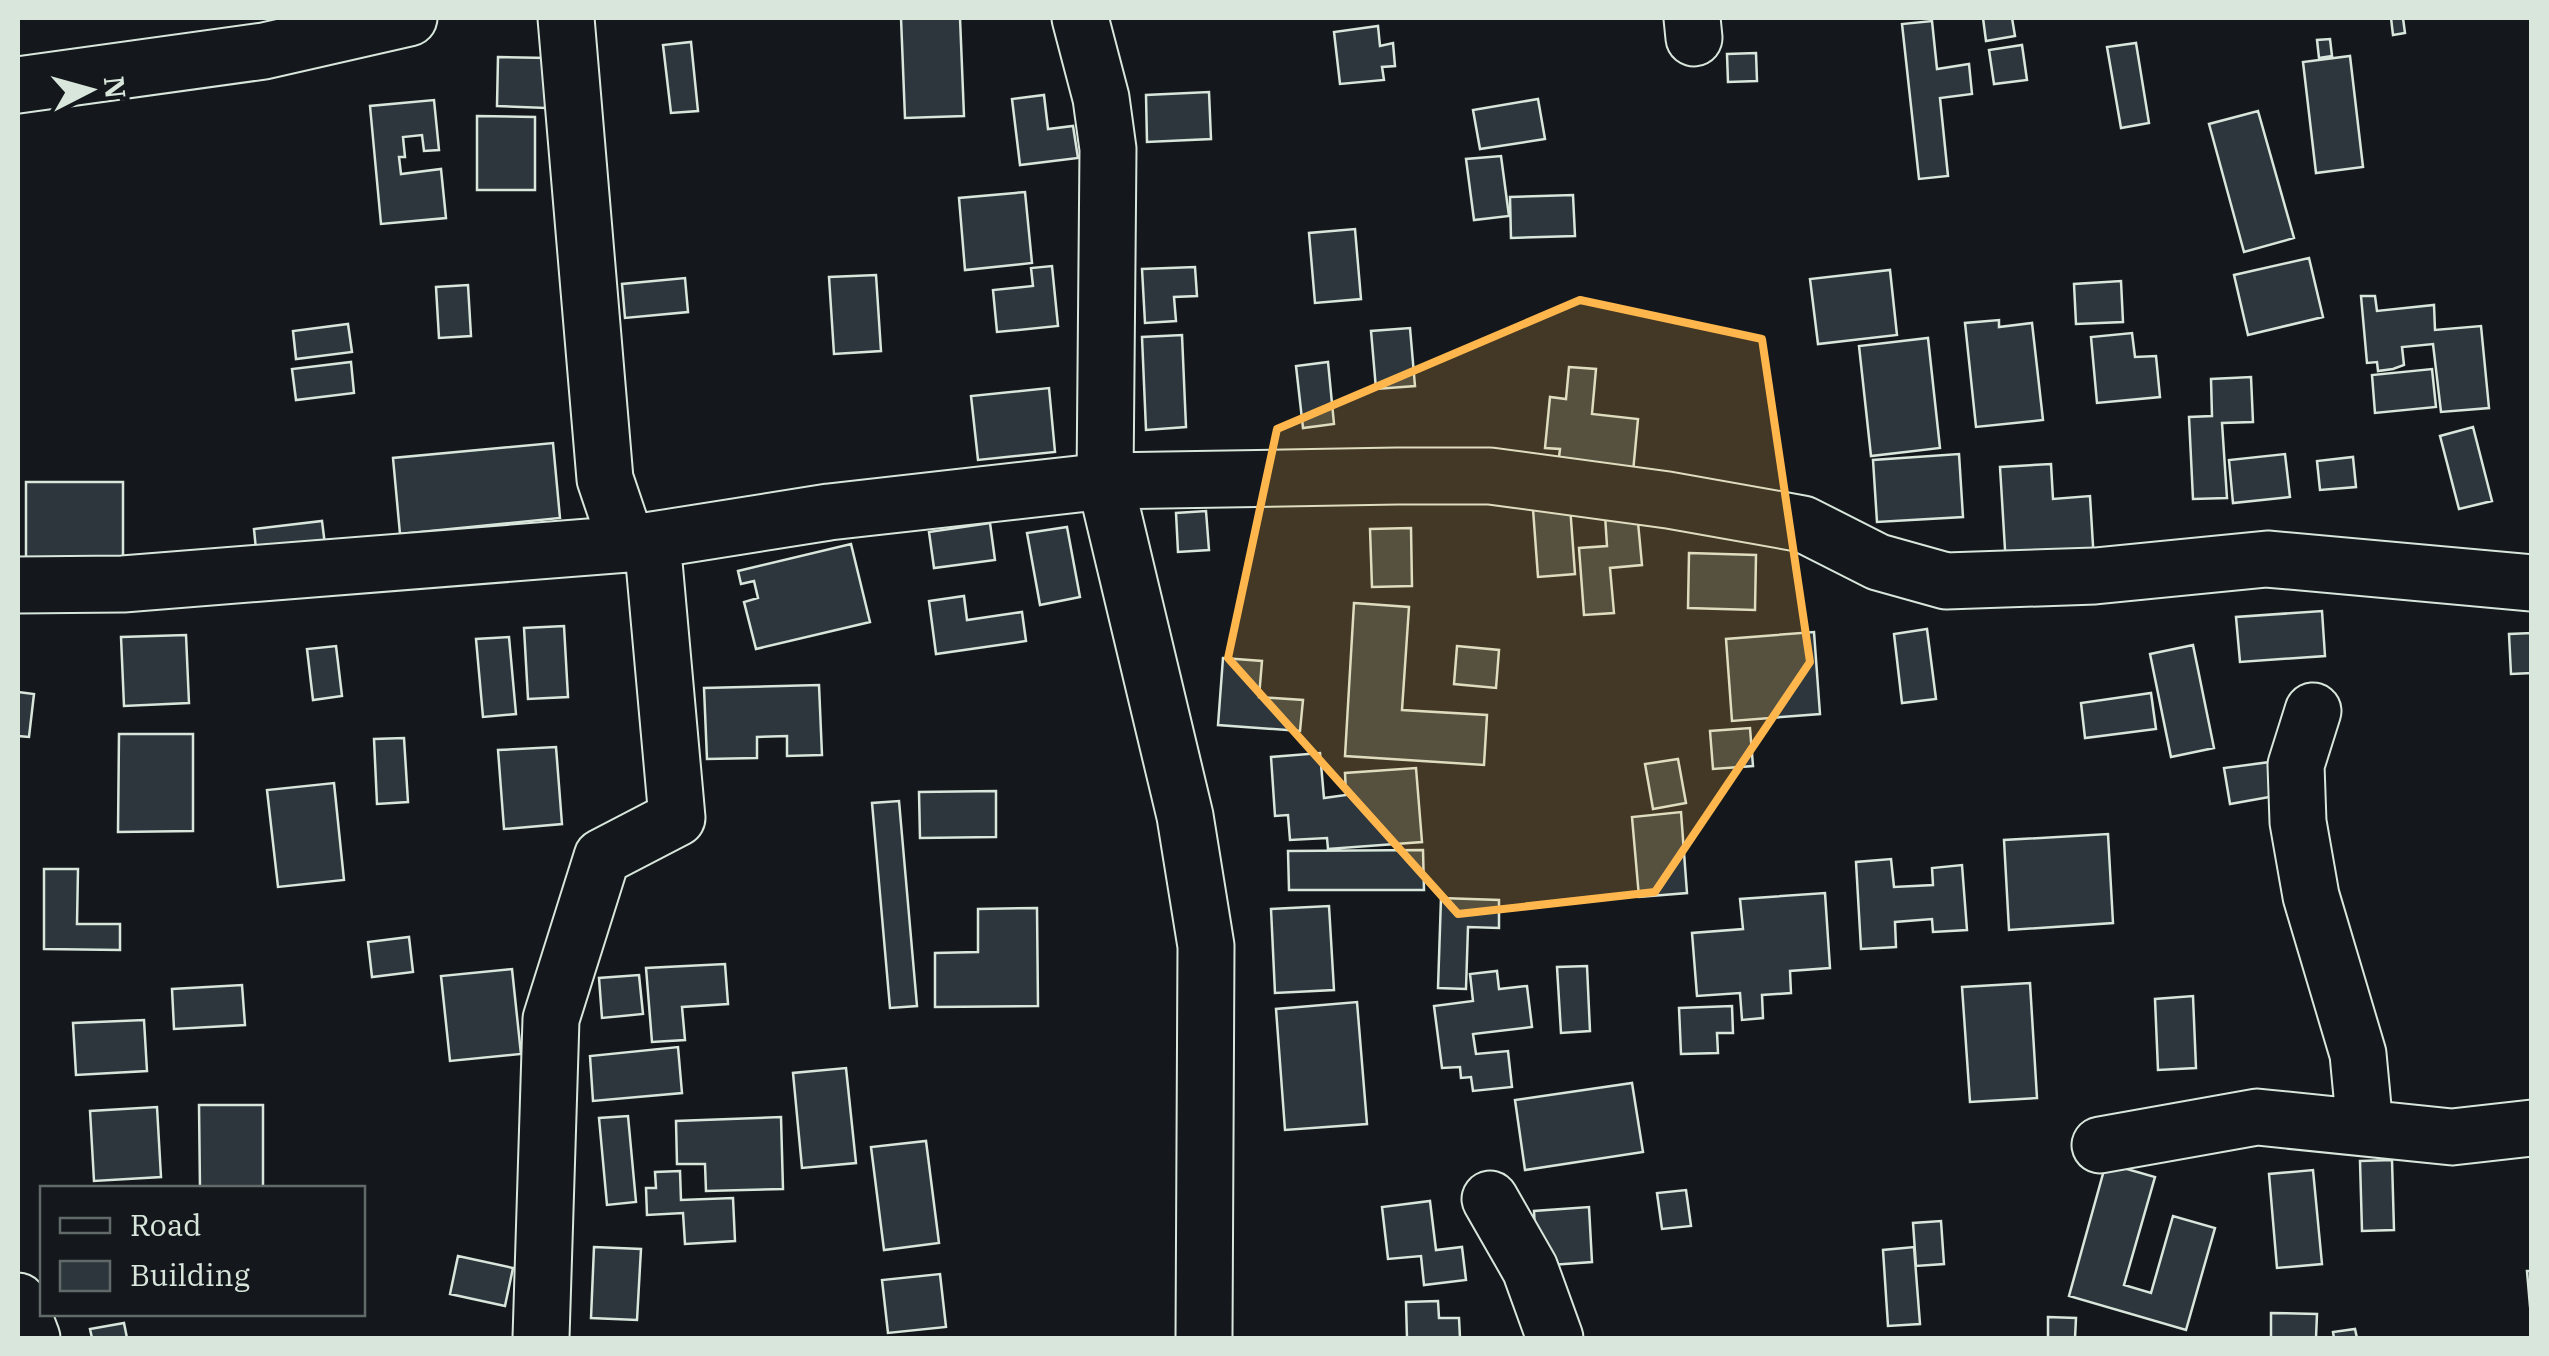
<svg xmlns="http://www.w3.org/2000/svg" width="2549" height="1356" font-family="'IBM Plex Serif',serif">
	<style>
		.building { fill: #2c363c; stroke: #d8e6dc; stroke-width: 2.5 }
		.lines { fill: none; stroke-linecap: round; stroke-linejoin: round }
		.minor-casing { stroke: #d8e6dc; stroke-width: 59 }
		.minor { stroke: #14181c; stroke-width: 55 }
		.marked { fill: #ffb74d; fill-opacity: 0.2; stroke: #ffb74d; stroke-width: 8; stroke-linejoin: round }
	</style>
	<rect width="100%" height="100%" fill="#14181c"/>
	<path class="building" d="M 901,18 L 960,18 L 964,116 L 905,118 Z
		M 1983,18 L 2012,18 L 2015,36 L 1986,41 Z
		M 2391,18 L 2403,18 L 2405,33 L 2393,35 Z
		M 1932,21 L 1937,69 L 1969,64 L 1972,94 L 1940,98 L 1948,176 L 1919,179 L 1902,24 Z
		M 1378,26 L 1380,46 L 1393,43 L 1395,66 L 1382,67 L 1384,80 L 1340,84 L 1334,32 Z
		M 2330,39 L 2332,56 L 2319,58 L 2317,40 Z
		M 691,42 L 698,111 L 671,113 L 663,45 Z
		M 2136,43 L 2149,123 L 2121,128 L 2107,47 Z
		M 2022,45 L 2027,80 L 1994,84 L 1989,50 Z
		M 1756,53 L 1757,81 L 1728,82 L 1727,54 Z
		M 2350,56 L 2363,167 L 2316,173 L 2303,62 Z
		M 498,57 L 548,58 L 546,108 L 497,106 Z
		M 1209,92 L 1211,139 L 1147,142 L 1146,95 Z
		M 1044,95 L 1048,129 L 1073,126 L 1078,158 L 1020,165 L 1012,99 Z
		M 1538,99 L 1545,139 L 1480,149 L 1473,110 Z
		M 434,100 L 439,150 L 424,151 L 422,135 L 403,137 L 405,157 L 399,157 L 401,174 L 441,169 L 446,218 L 381,224 L 370,106 Z
		M 2258,111 L 2294,238 L 2244,252 L 2209,124 Z
		M 477,116 L 535,117 L 535,190 L 477,190 Z
		M 1501,156 L 1509,216 L 1474,220 L 1466,159 Z
		M 1025,192 L 1032,263 L 965,270 L 959,198 Z
		M 1573,195 L 1575,236 L 1511,238 L 1510,197 Z
		M 1355,229 L 1361,299 L 1315,303 L 1309,233 Z
		M 2309,258 L 2323,317 L 2248,335 L 2234,275 Z
		M 1052,266 L 1058,326 L 997,332 L 993,290 L 1033,286 L 1031,268 Z
		M 1195,267 L 1197,296 L 1174,297 L 1176,321 L 1145,323 L 1142,269 Z
		M 1890,270 L 1897,335 L 1818,344 L 1810,279 Z
		M 876,275 L 881,351 L 834,354 L 829,277 Z
		M 685,278 L 688,312 L 625,318 L 622,284 Z
		M 2121,281 L 2123,322 L 2076,324 L 2074,284 Z
		M 468,285 L 471,336 L 439,338 L 436,287 Z
		M 2361,296 L 2375,296 L 2377,311 L 2434,305 L 2435,330 L 2481,326 L 2489,408 L 2441,412 L 2433,344 L 2402,347 L 2404,365 L 2393,369 L 2378,371 L 2377,362 L 2367,363 Z
		M 1999,320 L 1999,327 L 2032,323 L 2043,420 L 1976,427 L 1965,323 Z
		M 348,324 L 352,352 L 296,359 L 293,331 Z
		M 1410,328 L 1415,386 L 1376,389 L 1371,331 Z
		M 2132,333 L 2135,357 L 2156,356 L 2160,397 L 2097,403 L 2091,337 Z
		M 1182,335 L 1186,427 L 1146,430 L 1142,337 Z
		M 1928,338 L 1940,448 L 1871,456 L 1859,346 Z
		M 351,362 L 354,393 L 296,400 L 292,369 Z
		M 1328,362 L 1334,424 L 1303,428 L 1296,366 Z
		M 1569,367 L 1596,369 L 1592,414 L 1638,419 L 1633,472 L 1558,465 L 1560,449 L 1545,448 L 1550,397 L 1566,399 Z
		M 2432,369 L 2436,407 L 2375,413 L 2372,375 Z
		M 2251,377 L 2253,422 L 2222,423 L 2227,498 L 2193,499 L 2189,417 L 2212,416 L 2211,379 Z
		M 1049,388 L 1055,452 L 978,460 L 971,396 Z
		M 2473,427 L 2492,501 L 2459,509 L 2440,436 Z
		M 553,443 L 560,518 L 400,534 L 393,458 Z
		M 1959,454 L 1963,517 L 1877,522 L 1873,460 Z
		M 2285,454 L 2290,497 L 2233,503 L 2229,460 Z
		M 2353,457 L 2356,487 L 2320,490 L 2317,461 Z
		M 2051,464 L 2053,499 L 2090,496 L 2094,562 L 2006,566 L 2000,467 Z
		M 26,482 L 123,482 L 123,560 L 26,561 Z
		M 1570,506 L 1575,574 L 1538,577 L 1533,509 Z
		M 1206,511 L 1209,550 L 1178,552 L 1176,513 Z
		M 1637,512 L 1642,565 L 1610,568 L 1614,613 L 1584,615 L 1579,548 L 1607,546 L 1605,515 Z
		M 322,521 L 326,553 L 257,560 L 254,529 Z
		M 990,523 L 995,560 L 934,568 L 929,532 Z
		M 1067,527 L 1080,597 L 1040,605 L 1027,533 Z
		M 1411,528 L 1412,586 L 1372,587 L 1370,529 Z
		M 851,544 L 870,622 L 756,649 L 744,602 L 758,598 L 754,581 L 741,584 L 738,571 Z
		M 1689,553 L 1756,555 L 1755,610 L 1688,608 Z
		M 964,596 L 967,620 L 1022,612 L 1026,641 L 936,654 L 929,601 Z
		M 1354,603 L 1409,607 L 1402,710 L 1487,715 L 1484,765 L 1345,756 Z
		M 2322,611 L 2325,656 L 2240,662 L 2236,617 Z
		M 564,626 L 568,697 L 528,699 L 524,628 Z
		M 1927,629 L 1936,699 L 1902,703 L 1894,634 Z
		M 1814,632 L 1820,714 L 1732,721 L 1726,639 Z
		M 2532,633 L 2532,673 L 2511,674 L 2509,634 Z
		M 186,635 L 189,703 L 124,706 L 121,637 Z
		M 509,637 L 516,714 L 483,717 L 476,639 Z
		M 2193,645 L 2214,748 L 2171,757 L 2150,654 Z
		M 336,646 L 342,696 L 313,700 L 307,649 Z
		M 1457,646 L 1499,650 L 1496,688 L 1454,684 Z
		M 1223,658 L 1262,661 L 1259,697 L 1303,700 L 1300,731 L 1218,725 Z
		M 819,685 L 822,755 L 787,756 L 787,736 L 757,737 L 757,758 L 707,759 L 704,688 Z
		M 18,692 L 34,694 L 29,737 L 18,736 Z
		M 2151,693 L 2156,729 L 2085,738 L 2081,703 Z
		M 1750,728 L 1753,766 L 1713,769 L 1710,731 Z
		M 119,734 L 193,734 L 193,831 L 118,832 Z
		M 404,738 L 408,802 L 377,804 L 374,739 Z
		M 556,747 L 562,824 L 504,829 L 498,750 Z
		M 1320,753 L 1324,798 L 1346,795 L 1345,773 L 1416,768 L 1422,842 L 1328,849 L 1327,838 L 1290,840 L 1288,815 L 1275,816 L 1271,757 Z
		M 1678,759 L 1686,803 L 1653,809 L 1645,764 Z
		M 2270,762 L 2275,796 L 2230,804 L 2224,768 Z
		M 334,783 L 344,880 L 278,887 L 267,790 Z
		M 996,791 L 996,837 L 920,838 L 919,792 Z
		M 899,801 L 917,1006 L 890,1008 L 872,803 Z
		M 1681,812 L 1687,893 L 1639,897 L 1632,817 Z
		M 2108,834 L 2113,923 L 2009,930 L 2004,840 Z
		M 1423,850 L 1424,890 L 1289,890 L 1288,851 Z
		M 1891,859 L 1894,887 L 1933,885 L 1932,868 L 1962,865 L 1967,930 L 1933,932 L 1932,919 L 1895,922 L 1896,947 L 1861,949 L 1856,862 Z
		M 44,869 L 78,869 L 77,924 L 120,924 L 120,950 L 44,949 Z
		M 1825,893 L 1830,968 L 1790,971 L 1791,993 L 1762,995 L 1763,1018 L 1742,1020 L 1740,993 L 1697,996 L 1692,933 L 1743,929 L 1740,899 Z
		M 1441,898 L 1499,900 L 1499,928 L 1468,927 L 1466,989 L 1438,988 Z
		M 1329,906 L 1334,990 L 1275,993 L 1271,909 Z
		M 1037,908 L 1038,1006 L 935,1007 L 935,953 L 978,952 L 978,909 Z
		M 409,937 L 413,972 L 372,977 L 368,942 Z
		M 725,964 L 728,1004 L 682,1007 L 685,1040 L 652,1042 L 646,968 Z
		M 1587,966 L 1590,1031 L 1561,1033 L 1557,967 Z
		M 512,969 L 521,1054 L 450,1061 L 441,976 Z
		M 1497,971 L 1499,989 L 1527,986 L 1532,1027 L 1473,1034 L 1476,1054 L 1508,1051 L 1512,1087 L 1473,1091 L 1471,1077 L 1461,1078 L 1460,1067 L 1442,1068 L 1434,1006 L 1473,1001 L 1470,974 Z
		M 639,975 L 643,1014 L 602,1018 L 599,978 Z
		M 2030,983 L 2037,1098 L 1970,1102 L 1962,987 Z
		M 242,985 L 245,1025 L 174,1029 L 172,989 Z
		M 2193,996 L 2196,1068 L 2158,1070 L 2155,999 Z
		M 1357,1002 L 1367,1124 L 1285,1130 L 1276,1009 Z
		M 1732,1006 L 1733,1033 L 1717,1033 L 1718,1053 L 1681,1054 L 1679,1008 Z
		M 144,1020 L 147,1071 L 76,1075 L 73,1023 Z
		M 678,1047 L 682,1093 L 593,1101 L 590,1056 Z
		M 846,1068 L 856,1163 L 802,1168 L 793,1073 Z
		M 1632,1083 L 1643,1152 L 1525,1170 L 1515,1100 Z
		M 199,1105 L 263,1105 L 263,1188 L 200,1188 Z
		M 157,1107 L 161,1177 L 94,1181 L 90,1111 Z
		M 628,1116 L 636,1202 L 607,1205 L 599,1118 Z
		M 781,1117 L 783,1189 L 706,1191 L 705,1164 L 677,1164 L 676,1121 Z
		M 926,1141 L 939,1243 L 884,1250 L 871,1147 Z
		M 2392,1160 L 2394,1230 L 2362,1231 L 2360,1161 Z
		M 2106,1163 L 2155,1177 L 2124,1285 L 2151,1293 L 2173,1216 L 2215,1228 L 2186,1330 L 2069,1296 Z
		M 2313,1170 L 2322,1264 L 2277,1268 L 2269,1174 Z
		M 680,1171 L 681,1200 L 733,1198 L 735,1241 L 685,1244 L 683,1213 L 647,1215 L 646,1188 L 656,1188 L 655,1172 Z
		M 1686,1190 L 1691,1226 L 1662,1229 L 1657,1193 Z
		M 1430,1201 L 1436,1250 L 1462,1247 L 1466,1280 L 1424,1285 L 1421,1256 L 1388,1259 L 1382,1207 Z
		M 1589,1207 L 1592,1262 L 1537,1266 L 1534,1211 Z
		M 1941,1221 L 1944,1264 L 1916,1266 L 1913,1223 Z
		M 594,1247 L 641,1249 L 637,1320 L 591,1318 Z
		M 1914,1247 L 1920,1324 L 1888,1326 L 1883,1250 Z
		M 458,1256 L 513,1268 L 505,1306 L 450,1294 Z
		M 2527,1271 L 2532,1271 L 2532,1306 L 2530,1306 Z
		M 940,1274 L 946,1327 L 888,1333 L 882,1280 Z
		M 1438,1301 L 1439,1318 L 1459,1318 L 1460,1338 L 1407,1338 L 1406,1302 Z
		M 2271,1313 L 2317,1314 L 2316,1338 L 2271,1338 Z
		M 2048,1317 L 2076,1318 L 2075,1338 L 2048,1338 Z
		M 124,1323 L 127,1338 L 92,1338 L 90,1329 Z
		M 2355,1329 L 2357,1338 L 2334,1338 L 2333,1332 Z"/>
	<g class="lines">
		<g class="minor-casing">
			<path id="minor" d="M 566,18 L 605,479 L 627,544
				M 1080,18 L 1101,98 L 1108,149 L 1105,481 L 1185,816 L 1206,946 L 1204,1338
				M 1692,18 L 1694,38
				M 18,85 L 264,51 L 409,18
				M 18,585 L 123,584 L 627,544 L 829,512 L 1105,481 L 1397,476 L 1490,476 L 1668,500 L 1803,524 L 1878,562 L 1946,581 L 2095,576 L 2267,559 L 2532,583
				M 2313,711 L 2296,765 L 2298,822 L 2311,896 L 2358,1054 L 2365,1128
				M 2100,1145 L 2257,1117 L 2452,1137 L 2532,1128
				M 1490,1199 L 1530,1269 L 1555,1338
				M 18,1301 L 32,1338
				M 541,1338 L 551,1019 L 602,857 L 677,818 L 652,540"/>
		</g>
		<use href="#minor" class="minor"/>
	</g>
	<path class="marked" d="M 1580,300 L 1762,339 L 1810,662 L 1655,892 L 1458,914 L 1228,658 L 1277,429 Z"/>
	<rect width="2549" height="1356" fill="none" stroke="#d8e6dc" stroke-width="40"/>
	<rect x="40" y="1186" width="325" height="130" fill="#14181c" stroke="#626a69" stroke-width="2.5"/>
	<rect x="60" y="1218" width="50" height="15" fill="#14181c" stroke="#626a69" stroke-width="2.5"/>
	<text x="130" y="1236" font-size="30" fill="#d8e6dc">Road</text>
	<rect x="60" y="1261" width="50" height="30" fill="#2c363c" stroke="#626a69" stroke-width="2.5"/>
	<text x="130" y="1286" font-size="30" fill="#d8e6dc">Building</text>
	<g transform="translate(90 90) rotate(84)" stroke="#14181c" stroke-width="8" paint-order="stroke">
	<path d="M0-8L18 38L0 25L-18 38Z" fill="#d8e6dc"/>
	<text y="-15" font-size="28" font-weight="bold" text-anchor="middle" fill="#d8e6dc">N</text>
	</g>
</svg>
